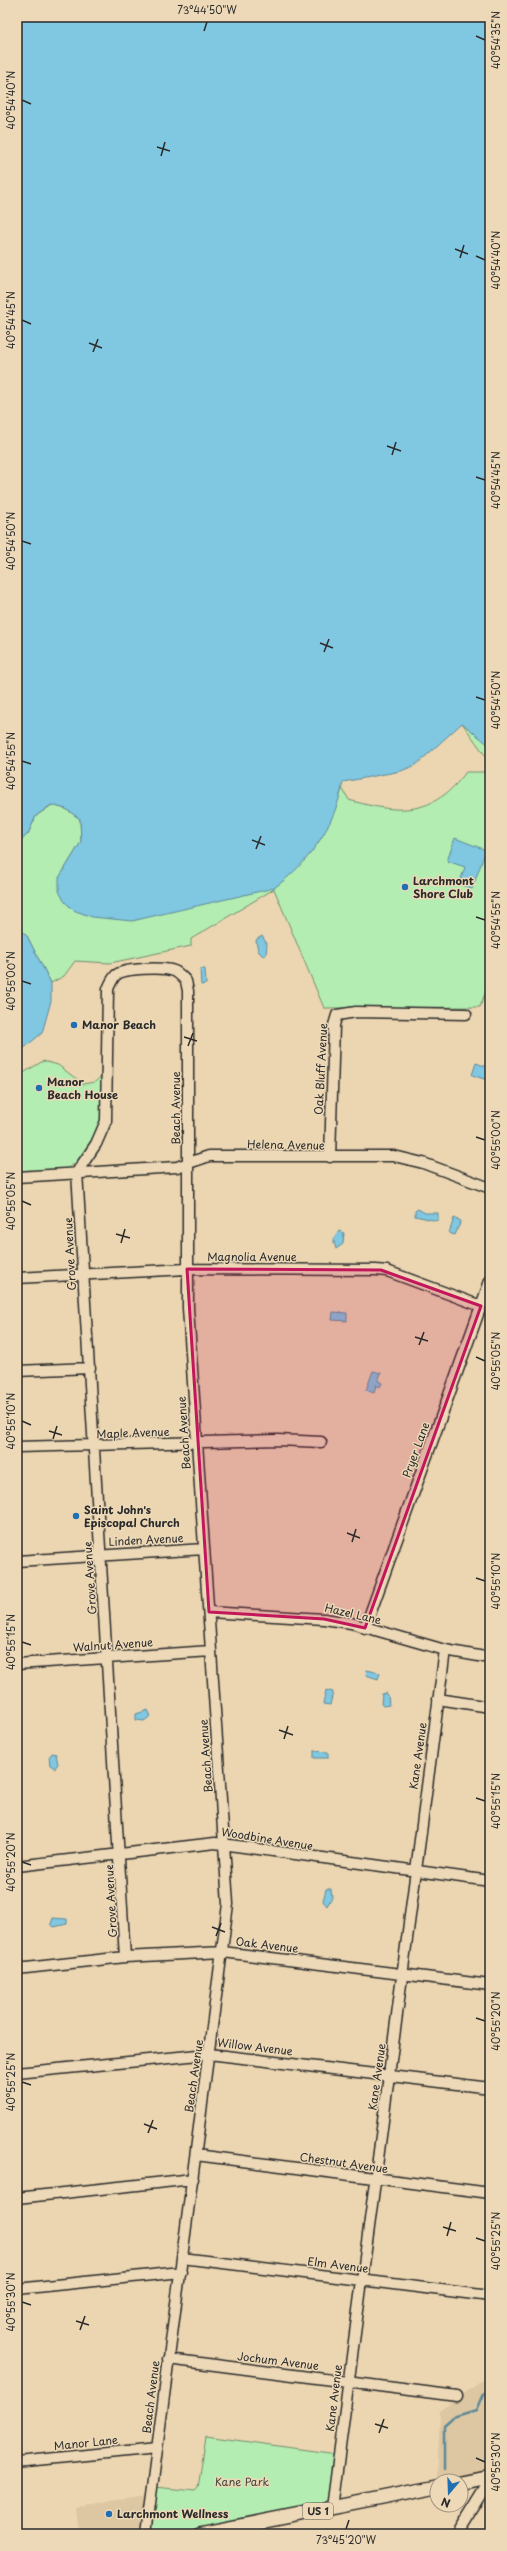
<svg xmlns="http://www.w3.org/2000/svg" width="507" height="2551" font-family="'Playpen Sans',sans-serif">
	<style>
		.built { fill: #dcc7a2 }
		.green { fill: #b4edb1; stroke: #708c6e }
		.water { fill: #80c7e1; stroke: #5e8998 }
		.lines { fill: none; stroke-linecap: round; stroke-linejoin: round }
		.stream { stroke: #5e8998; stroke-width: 2.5 }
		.minor-casing { stroke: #2b2b2b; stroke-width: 13 }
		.major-casing { stroke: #2b2b2b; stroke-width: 16 }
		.minor { stroke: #edd9b7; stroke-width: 10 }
		.major { stroke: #edd9b7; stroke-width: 13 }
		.marked { fill: #c2185b; fill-opacity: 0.2; stroke: #c2185b; stroke-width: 3; stroke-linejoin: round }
		.ticks { fill: none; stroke: #2b2b2b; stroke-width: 1.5 }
		.poi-dot { fill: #1f6fb2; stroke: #edd9b7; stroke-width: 1.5 }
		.labels { text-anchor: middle; stroke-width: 3; stroke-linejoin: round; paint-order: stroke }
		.shield { fill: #edd9b7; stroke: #655f55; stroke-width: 1 }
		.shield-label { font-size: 10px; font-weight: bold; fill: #2b2b2b }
		.poi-label { font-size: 11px; font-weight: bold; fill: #2b2b2b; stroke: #edd9b7; text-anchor: start }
		.street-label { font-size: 11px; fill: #2b2b2b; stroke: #edd9b7 }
		.park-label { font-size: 11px; fill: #40483f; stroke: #edd9b7 }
		.neatline { fill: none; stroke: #2b2b2b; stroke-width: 1.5 }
		.ticks-label { font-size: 10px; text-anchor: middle; fill: #2b2b2b }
	</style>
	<rect width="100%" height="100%" fill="#ecd6b1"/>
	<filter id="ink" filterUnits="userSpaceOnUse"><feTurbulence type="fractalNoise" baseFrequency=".025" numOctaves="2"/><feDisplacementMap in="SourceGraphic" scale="8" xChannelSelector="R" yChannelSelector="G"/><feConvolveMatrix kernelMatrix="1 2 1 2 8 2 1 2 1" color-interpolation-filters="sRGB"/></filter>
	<g filter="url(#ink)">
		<path class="built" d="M 490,2375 L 490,2471 L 437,2481 L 440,2411 Z
			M 154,2495 L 148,2534 L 79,2534 L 76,2506 Z"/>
		<path class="green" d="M 462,723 L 475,730 L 490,729 L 490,762 Z
			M 466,772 L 490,772 L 490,980 L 480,1007 L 324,1008 L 274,889 L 191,939 L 191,946 L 110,963 L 75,961 L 64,976 L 51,983 L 27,936 L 17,926 L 17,844 L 28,834 L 36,816 L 52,805 L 66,809 L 80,819 L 81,842 L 59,878 L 340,796 L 342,788 L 349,800 C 398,814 433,817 466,772 Z
			M 43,1061 L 58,1065 L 83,1084 L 95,1082 L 103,1074 C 103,1107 105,1120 86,1149 C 80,1158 75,1165 64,1170 L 17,1173 L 17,1077 Z
			M 206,2436 L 336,2454 L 330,2505 L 189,2534 L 148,2534 L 155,2487 L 195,2491 L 198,2488 Z"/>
		<path class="water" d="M 17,17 L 490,17 L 490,746 L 462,723 L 416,765 L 401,771 L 343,782 C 335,826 309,863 274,888 L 132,921 L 92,917 L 73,910 L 64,901 L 59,891 L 59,878 L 81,842 L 80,819 L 66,809 L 51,805 L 36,816 L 28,834 L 17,844 Z
			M 455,838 L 486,850 L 472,889 L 459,884 L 465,867 L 447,861 Z
			M 17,926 L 27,936 L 51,983 L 51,1001 L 42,1033 L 17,1054 Z
			M 262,936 L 267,944 L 266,955 L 263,956 L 258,951 L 256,940 Z
			M 200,969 L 205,969 L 206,984 L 201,985 Z
			M 476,1063 L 490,1068 L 490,1081 L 472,1075 Z
			M 418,1209 L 425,1213 L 438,1213 L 438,1221 L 415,1216 L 415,1211 Z
			M 454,1218 L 461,1221 L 455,1235 L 449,1233 Z
			M 339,1231 L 344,1233 L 343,1244 L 336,1249 L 333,1239 Z
			M 333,1312 L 347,1313 L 347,1321 L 332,1320 Z
			M 373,1371 L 381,1373 L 378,1381 L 382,1383 L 380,1387 L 376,1385 L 374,1393 L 366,1390 Z
			M 367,1670 L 380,1673 L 378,1679 L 366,1675 Z
			M 326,1690 L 333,1692 L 330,1705 L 323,1704 Z
			M 386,1693 L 388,1695 L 389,1705 L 383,1706 L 381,1704 L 382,1694 Z
			M 148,1710 L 151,1716 L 144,1721 L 136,1720 L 136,1714 Z
			M 314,1751 L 328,1752 L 328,1758 L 314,1758 Z
			M 52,1753 L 56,1754 L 58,1764 L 55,1768 L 50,1765 L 49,1757 Z
			M 326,1889 L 331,1889 L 332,1897 L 327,1906 L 323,1901 Z
			M 53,1918 L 67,1919 L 67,1924 L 54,1927 L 51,1924 Z"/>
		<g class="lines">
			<path class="stream" d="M 444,2470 L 444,2425 L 453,2417 L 476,2410 L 483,2394 L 490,2390"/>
			<g class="minor-casing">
				<path id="minor" d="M 330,1157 L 334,1025 L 337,1015 L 356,1012 L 466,1014
					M 77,1172 L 96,1144 L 106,1121 L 108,989 C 110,984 112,979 116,975 C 124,968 163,967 174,971 C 179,973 182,977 186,981 L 188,991 L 188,1308 L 228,1904 L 146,2534
					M 77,1172 L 125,1957
					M 17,1177 L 177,1167 L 209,1156 L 394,1156 L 423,1163 L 490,1188
					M 17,1278 L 187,1269 L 376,1270 L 387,1271 L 481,1306
					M 17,1371 L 90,1368
					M 17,1447 L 278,1440 L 321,1442
					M 17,1561 L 204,1549
					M 209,1612 L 324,1619 L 351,1623 L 445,1650 L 490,1658
					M 365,1628 L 490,1281
					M 17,1664 L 211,1651
					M 438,1699 L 490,1707
					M 17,1866 L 215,1843 L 490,1881
					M 17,1969 L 125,1957 L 223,1952 L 490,1985
					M 17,2073 L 209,2054 L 490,2088
					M 196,2155 L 490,2193
					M 17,2198 L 193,2179
					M 182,2258 L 490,2296
					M 17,2289 L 181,2272
					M 168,2359 L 457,2396
					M 17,2462 L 157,2448
					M 332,2508 L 445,1650
					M 457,2534 L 490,2481"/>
			</g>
			<g class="major-casing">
				<path id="major" d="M 461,2483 L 490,2477
					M 199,2534 L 437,2487"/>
			</g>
			<use href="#minor" class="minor"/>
			<use href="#major" class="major"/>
		</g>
	</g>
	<path class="marked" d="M 187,1269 L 381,1270 L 481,1306 L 365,1628 L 324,1619 L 209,1612 Z"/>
	<path class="ticks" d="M 204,31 L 207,22M 476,36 L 485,40M 22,100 L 31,104M 157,147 L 170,151M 161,156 L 165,142M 455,249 L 468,254M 476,256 L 485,260M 460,258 L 464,245M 22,320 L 31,324M 89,343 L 102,348M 93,352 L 98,339M 387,446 L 401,451M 392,455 L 396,442M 476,477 L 485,480M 22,541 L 31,544M 320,643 L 333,648M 324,652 L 329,639M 476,697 L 485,700M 22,761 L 31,764M 252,840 L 265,845M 256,849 L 261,836M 476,917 L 485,920M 22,981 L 31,984M 184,1037 L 197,1041M 188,1046 L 193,1033M 476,1137 L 485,1140M 22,1201 L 31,1205M 116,1234 L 130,1238M 121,1243 L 125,1229M 415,1337 L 428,1341M 419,1345 L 424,1332M 476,1357 L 485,1361M 22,1421 L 31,1425M 49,1431 L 62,1435M 53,1439 L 57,1426M 347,1533 L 360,1538M 352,1542 L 356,1529M 476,1578 L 485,1581M 22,1642 L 31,1645M 279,1730 L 293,1735M 284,1739 L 288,1726M 476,1798 L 485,1801M 22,1862 L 31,1865M 212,1927 L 225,1932M 216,1936 L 221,1923M 476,2018 L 485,2021M 22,2082 L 31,2085M 144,2124 L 157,2129M 148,2133 L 153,2120M 443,2227 L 456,2231M 447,2236 L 451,2222M 476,2238 L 485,2241M 22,2302 L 31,2305M 76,2321 L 89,2325M 80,2330 L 85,2316M 375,2424 L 388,2428M 379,2433 L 384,2419M 476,2458 L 485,2462M 346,2529 L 349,2520"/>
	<g class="poi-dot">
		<circle cx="405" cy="887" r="4"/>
		<circle cx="74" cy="1025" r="4"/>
		<circle cx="39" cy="1088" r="4"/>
		<circle cx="76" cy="1516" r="4"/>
		<circle cx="109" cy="2514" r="4"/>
	</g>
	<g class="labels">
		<rect class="shield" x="303" y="2503" width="30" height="16" rx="3"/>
		<g class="shield-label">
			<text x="318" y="2515">US 1</text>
		</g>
		<g class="poi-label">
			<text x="413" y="885">Larchmont<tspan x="413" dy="13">Shore Club</tspan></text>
			<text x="82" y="1029">Manor Beach</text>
			<text x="47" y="1086">Manor<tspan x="47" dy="13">Beach House</tspan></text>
			<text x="84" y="1514">Saint John's<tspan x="84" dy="13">Episcopal Church</tspan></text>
			<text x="117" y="2518">Larchmont Wellness</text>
		</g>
		<g class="street-label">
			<text transform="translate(321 1069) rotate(-87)" y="4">Oak Bluff Avenue</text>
			<text transform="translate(176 1108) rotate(-90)" y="4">Beach Avenue</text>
			<text transform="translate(286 1145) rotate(1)" y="4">Helena Avenue</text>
			<text transform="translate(70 1254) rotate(-93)" y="4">Grove Avenue</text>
			<text x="252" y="1261">Magnolia Avenue</text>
			<text transform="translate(133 1433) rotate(-2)" y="4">Maple Avenue</text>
			<text transform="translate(184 1433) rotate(-94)" y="4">Beach Avenue</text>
			<text transform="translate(416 1450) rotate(-70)" y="4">Pryer Lane</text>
			<text transform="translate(146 1540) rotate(-3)" y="4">Linden Avenue</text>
			<text transform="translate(90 1578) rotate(-94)" y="4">Grove Avenue</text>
			<text transform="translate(353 1614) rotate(13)" y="4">Hazel Lane</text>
			<text transform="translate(113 1645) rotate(-4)" y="4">Walnut Avenue</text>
			<text transform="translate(206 1756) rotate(-94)" y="4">Beach Avenue</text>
			<text transform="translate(418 1756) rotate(-82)" y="4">Kane Avenue</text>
			<text transform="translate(267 1839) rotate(9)" y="4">Woodbine Avenue</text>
			<text transform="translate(111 1901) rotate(-93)" y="4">Grove Avenue</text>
			<text transform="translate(267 1945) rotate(7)" y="4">Oak Avenue</text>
			<text transform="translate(255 2047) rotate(7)" y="4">Willow Avenue</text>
			<text transform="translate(194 2076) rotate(-82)" y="4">Beach Avenue</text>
			<text transform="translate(377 2077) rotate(-82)" y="4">Kane Avenue</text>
			<text transform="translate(344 2163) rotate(8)" y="4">Chestnut Avenue</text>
			<text transform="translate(338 2265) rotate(7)" y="4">Elm Avenue</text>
			<text transform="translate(278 2361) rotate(7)" y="4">Jochum Avenue</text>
			<text transform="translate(151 2397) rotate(-83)" y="4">Beach Avenue</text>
			<text transform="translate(334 2398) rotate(-83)" y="4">Kane Avenue</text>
			<text transform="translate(86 2443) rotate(-6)" y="4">Manor Lane</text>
		</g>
		<g class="park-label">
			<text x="242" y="2486">Kane Park</text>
		</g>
	</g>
	<rect width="507" height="2551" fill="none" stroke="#edd9b7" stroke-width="44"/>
	<g transform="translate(449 2493) rotate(199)"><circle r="19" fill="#edd9b7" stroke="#9f937f"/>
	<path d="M0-3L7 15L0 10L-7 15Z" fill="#1f6fb2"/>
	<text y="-6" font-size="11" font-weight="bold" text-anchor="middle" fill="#2b2b2b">N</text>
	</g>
	<rect x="22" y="22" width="463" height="2507" class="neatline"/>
	<g class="ticks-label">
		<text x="207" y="14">73°44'50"W</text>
		<text transform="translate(496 40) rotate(-90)" y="4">40°54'35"N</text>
		<text transform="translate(11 100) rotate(-90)" y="4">40°54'40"N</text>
		<text transform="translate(496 260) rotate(-90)" y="4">40°54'40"N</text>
		<text transform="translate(11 320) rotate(-90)" y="4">40°54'45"N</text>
		<text transform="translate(496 480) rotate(-90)" y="4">40°54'45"N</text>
		<text transform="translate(11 541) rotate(-90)" y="4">40°54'50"N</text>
		<text transform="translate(496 700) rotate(-90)" y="4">40°54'50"N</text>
		<text transform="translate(11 761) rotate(-90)" y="4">40°54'55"N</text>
		<text transform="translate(496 920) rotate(-90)" y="4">40°54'55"N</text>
		<text transform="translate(11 981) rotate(-90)" y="4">40°55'00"N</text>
		<text transform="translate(496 1140) rotate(-90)" y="4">40°55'00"N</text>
		<text transform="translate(11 1201) rotate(-90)" y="4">40°55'05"N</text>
		<text transform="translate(496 1361) rotate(-90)" y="4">40°55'05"N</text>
		<text transform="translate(11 1421) rotate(-90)" y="4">40°55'10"N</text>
		<text transform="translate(496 1581) rotate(-90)" y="4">40°55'10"N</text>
		<text transform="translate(11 1642) rotate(-90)" y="4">40°55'15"N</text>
		<text transform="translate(496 1801) rotate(-90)" y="4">40°55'15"N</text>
		<text transform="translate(11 1862) rotate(-90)" y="4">40°55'20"N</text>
		<text transform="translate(496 2021) rotate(-90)" y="4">40°55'20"N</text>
		<text transform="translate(11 2082) rotate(-90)" y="4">40°55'25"N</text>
		<text transform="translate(496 2241) rotate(-90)" y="4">40°55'25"N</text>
		<text transform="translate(11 2302) rotate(-90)" y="4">40°55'30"N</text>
		<text transform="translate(496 2462) rotate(-90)" y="4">40°55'30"N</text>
		<text x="346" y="2544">73°45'20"W</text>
	</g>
</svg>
